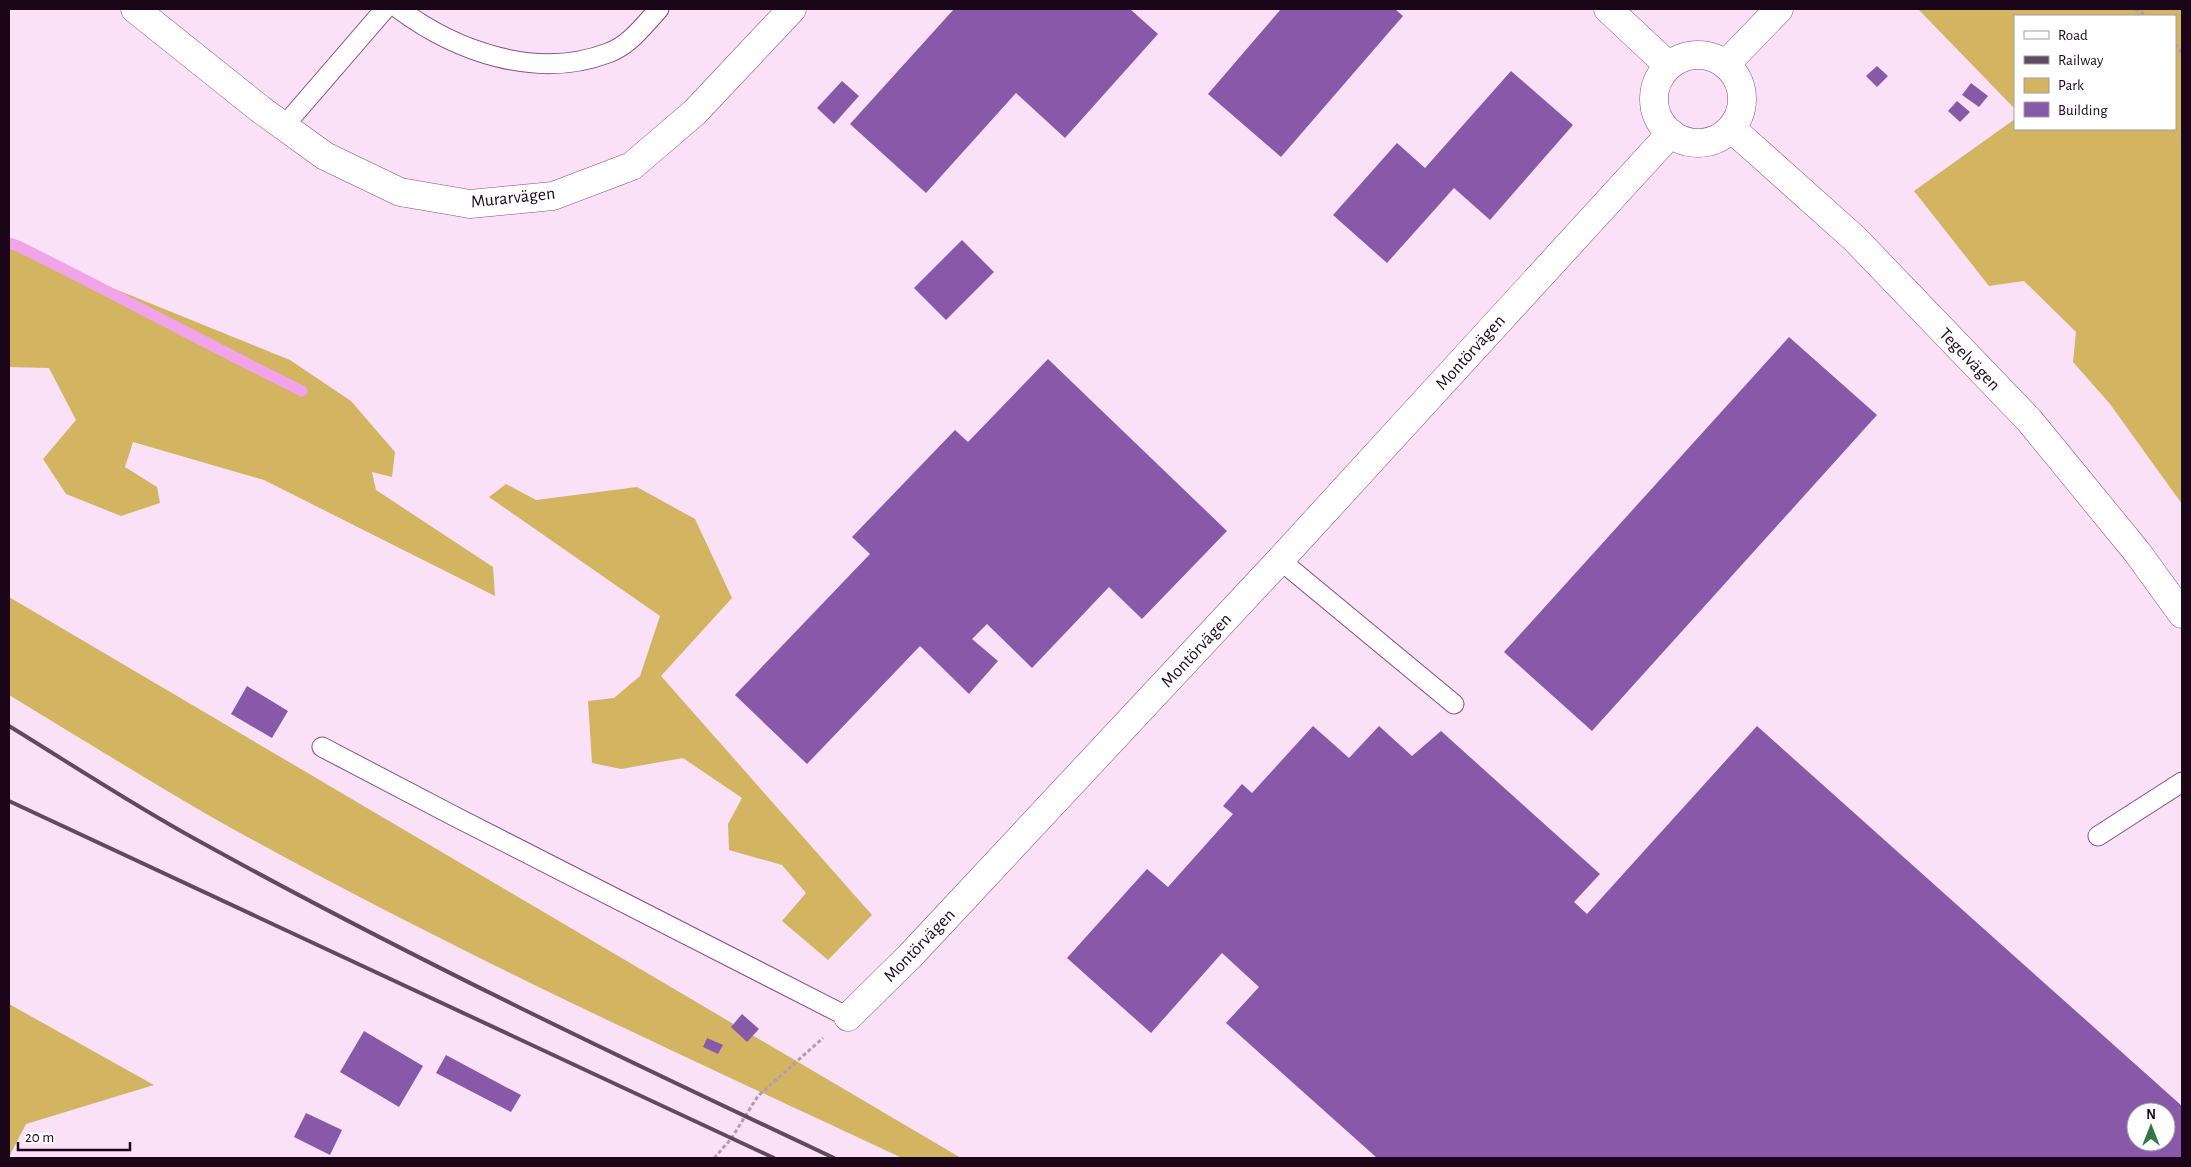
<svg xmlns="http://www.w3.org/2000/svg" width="2191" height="1167" font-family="'Alegreya Sans',sans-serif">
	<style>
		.green { fill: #d2b461 }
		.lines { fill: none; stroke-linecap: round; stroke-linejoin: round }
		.stream { stroke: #f2a4eb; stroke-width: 11 }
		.building { fill: #8759a8; fill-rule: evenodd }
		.lane-casing { stroke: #844c80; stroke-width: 21 }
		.street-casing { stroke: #844c80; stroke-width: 29 }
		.path { stroke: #b49bb1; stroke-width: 3; stroke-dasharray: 4 2.5; stroke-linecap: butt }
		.lane { stroke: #fff; stroke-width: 19 }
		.street { stroke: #fff; stroke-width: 28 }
		.rail { stroke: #604a5f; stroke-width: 4 }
		.labels { text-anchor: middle; stroke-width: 4.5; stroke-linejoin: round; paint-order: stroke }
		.street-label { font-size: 18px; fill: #1a0519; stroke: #fff }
	</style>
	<rect width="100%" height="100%" fill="#fbe1f8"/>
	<path class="green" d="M 1918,9 L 2182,9 L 2182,504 L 2110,404 L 2073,362 L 2076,332 L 2024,281 L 1989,286 L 1914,191 L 2015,119 L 2015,129 L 2175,129 L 2175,16 L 2015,16 L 2015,109 Z
		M 9,246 L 290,360 L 351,401 L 395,452 L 392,477 L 372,472 L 376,490 L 493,567 L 495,596 L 264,480 L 133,442 L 125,467 L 157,487 L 160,503 L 121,516 L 66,494 L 43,459 L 76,420 L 49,368 L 9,367 Z
		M 506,484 L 536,500 L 637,487 L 695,519 L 732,598 L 661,676 L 872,915 L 828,960 L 782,921 L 806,893 L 782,865 L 729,850 L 728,824 L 742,798 L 683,758 L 621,769 L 592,763 L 588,701 L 614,698 L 640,676 L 660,616 L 489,497 Z
		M 9,597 L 961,1158 L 902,1158 C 668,1049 433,942 208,815 C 141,776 75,735 9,695 Z
		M 9,1004 L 154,1085 L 26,1124 L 9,1157 Z"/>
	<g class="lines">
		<path class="stream" d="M 9,243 L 18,246 C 113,293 207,344 302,391"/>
	</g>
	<path class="building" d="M 954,9 L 1130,9 L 1158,34 L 1065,138 L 1016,93 L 926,193 L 850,124 Z
		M 1281,9 L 1395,9 L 1403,16 L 1281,157 L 1208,94 Z
		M 1877,66 L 1888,76 L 1877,87 L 1866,76 Z
		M 1511,71 L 1573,125 L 1490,220 L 1454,188 L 1387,263 L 1333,215 L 1397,143 L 1425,168 Z
		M 842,81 L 859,96 L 834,124 L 817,108 Z
		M 1971,83 L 1988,96 L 1979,107 L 1962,95 Z
		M 1957,101 L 1970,112 L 1960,122 L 1948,111 Z
		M 962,240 L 994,272 L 946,320 L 914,288 Z
		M 1789,337 L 1877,415 L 1592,731 L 1504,652 Z
		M 1048,359 L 1227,531 L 1142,619 L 1109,587 L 1032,668 L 987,624 L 972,639 L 998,661 L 969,694 L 920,646 L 807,764 L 735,695 L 870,554 L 852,537 L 955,430 L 968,442 Z
		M 247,686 L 288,711 L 272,738 L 231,714 Z
		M 1313,726 L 1349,758 L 1379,726 L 1412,756 L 1441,731 L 1600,874 L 1574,902 L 1587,914 L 1757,726 L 2182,1106 L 2182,1158 L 1377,1158 L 1226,1023 L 1259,987 L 1222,953 L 1151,1033 L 1067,958 L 1147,869 L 1168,887 L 1233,814 L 1223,806 L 1242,784 L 1252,793 ZM 2136,1112 L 2166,1112 L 2166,1142 L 2136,1142 Z
		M 742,1014 L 759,1029 L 747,1042 L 731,1027 Z
		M 364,1031 L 423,1066 L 399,1107 L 340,1072 Z
		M 707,1038 L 723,1045 L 718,1054 L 703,1047 Z
		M 446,1055 L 521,1095 L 511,1112 L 436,1073 Z
		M 306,1113 L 342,1130 L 330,1155 L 294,1137 Z"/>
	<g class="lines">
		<g class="lane-casing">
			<path id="lane" d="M 399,9 C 457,52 537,80 608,53 C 630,45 644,25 659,9
				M 284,126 L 385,9
				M 1280,560 L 1454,704
				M 322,747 L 452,815 L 848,1017
				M 2098,836 L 2182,782"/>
		</g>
		<g class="street-casing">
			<path id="street" d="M 135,9 L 260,109 L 325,156 L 400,192 L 470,204 L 553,196 L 632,166 L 695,112 L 792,9
				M 1608,9 L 1669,66
				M1654 99a44 44 0 1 1 88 0a44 44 0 1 1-88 0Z
				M 1726,64 L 1779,9
				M 1731,128 L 1854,238 L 2029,420 L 2137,552 L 2182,614
				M 848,1017 L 910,956 L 1280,560 L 1671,133"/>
		</g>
		<path class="path" d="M 2135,9 L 2148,16
			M 2175,44 L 2182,53
			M 714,1158 L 731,1139 L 758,1096 L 823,1038"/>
		<use href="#lane" class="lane"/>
		<use href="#street" class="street"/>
		<path class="rail" d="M 9,726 C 71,764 133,805 197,840 C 405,955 619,1057 834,1158
			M 9,801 L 774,1158"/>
	</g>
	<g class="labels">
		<g class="street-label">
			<text transform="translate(513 197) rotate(-6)" y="6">Murarvägen</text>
			<text transform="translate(1470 352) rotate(-48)" y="6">Montörvägen</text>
			<text transform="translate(1970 359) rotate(46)" y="6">Tegelvägen</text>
			<text transform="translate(1196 650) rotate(-47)" y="6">Montörvägen</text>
			<text transform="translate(919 945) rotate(-46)" y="6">Montörvägen</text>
		</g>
	</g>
	<rect width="2191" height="1167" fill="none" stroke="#1a0519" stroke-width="20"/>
	<rect x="2014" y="15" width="162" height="115" fill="#ffffff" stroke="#a39ba3"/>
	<rect x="2024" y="31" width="25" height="8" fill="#ffffff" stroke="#a39ba3"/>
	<text x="2058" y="40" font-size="15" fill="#1a0519">Road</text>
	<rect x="2024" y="56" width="25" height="8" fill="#604a5f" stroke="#a39ba3"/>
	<text x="2058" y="65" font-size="15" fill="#1a0519">Railway</text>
	<rect x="2024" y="78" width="25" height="15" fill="#d2b461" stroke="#a39ba3"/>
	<text x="2058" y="90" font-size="15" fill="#1a0519">Park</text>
	<rect x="2024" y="102" width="25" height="15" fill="#8759a8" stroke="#a39ba3"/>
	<text x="2058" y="115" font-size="15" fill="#1a0519">Building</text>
	<g transform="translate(2151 1127)"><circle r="24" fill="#ffffff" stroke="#a39ba3"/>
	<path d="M0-4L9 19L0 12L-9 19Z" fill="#317844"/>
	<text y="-8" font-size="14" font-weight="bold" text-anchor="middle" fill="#1a0519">N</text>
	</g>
	<path d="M18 1142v8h112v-8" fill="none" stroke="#1a0519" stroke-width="2.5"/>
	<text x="25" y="1142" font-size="15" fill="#1a0519" stroke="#ffffff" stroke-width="4" paint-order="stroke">20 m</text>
</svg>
